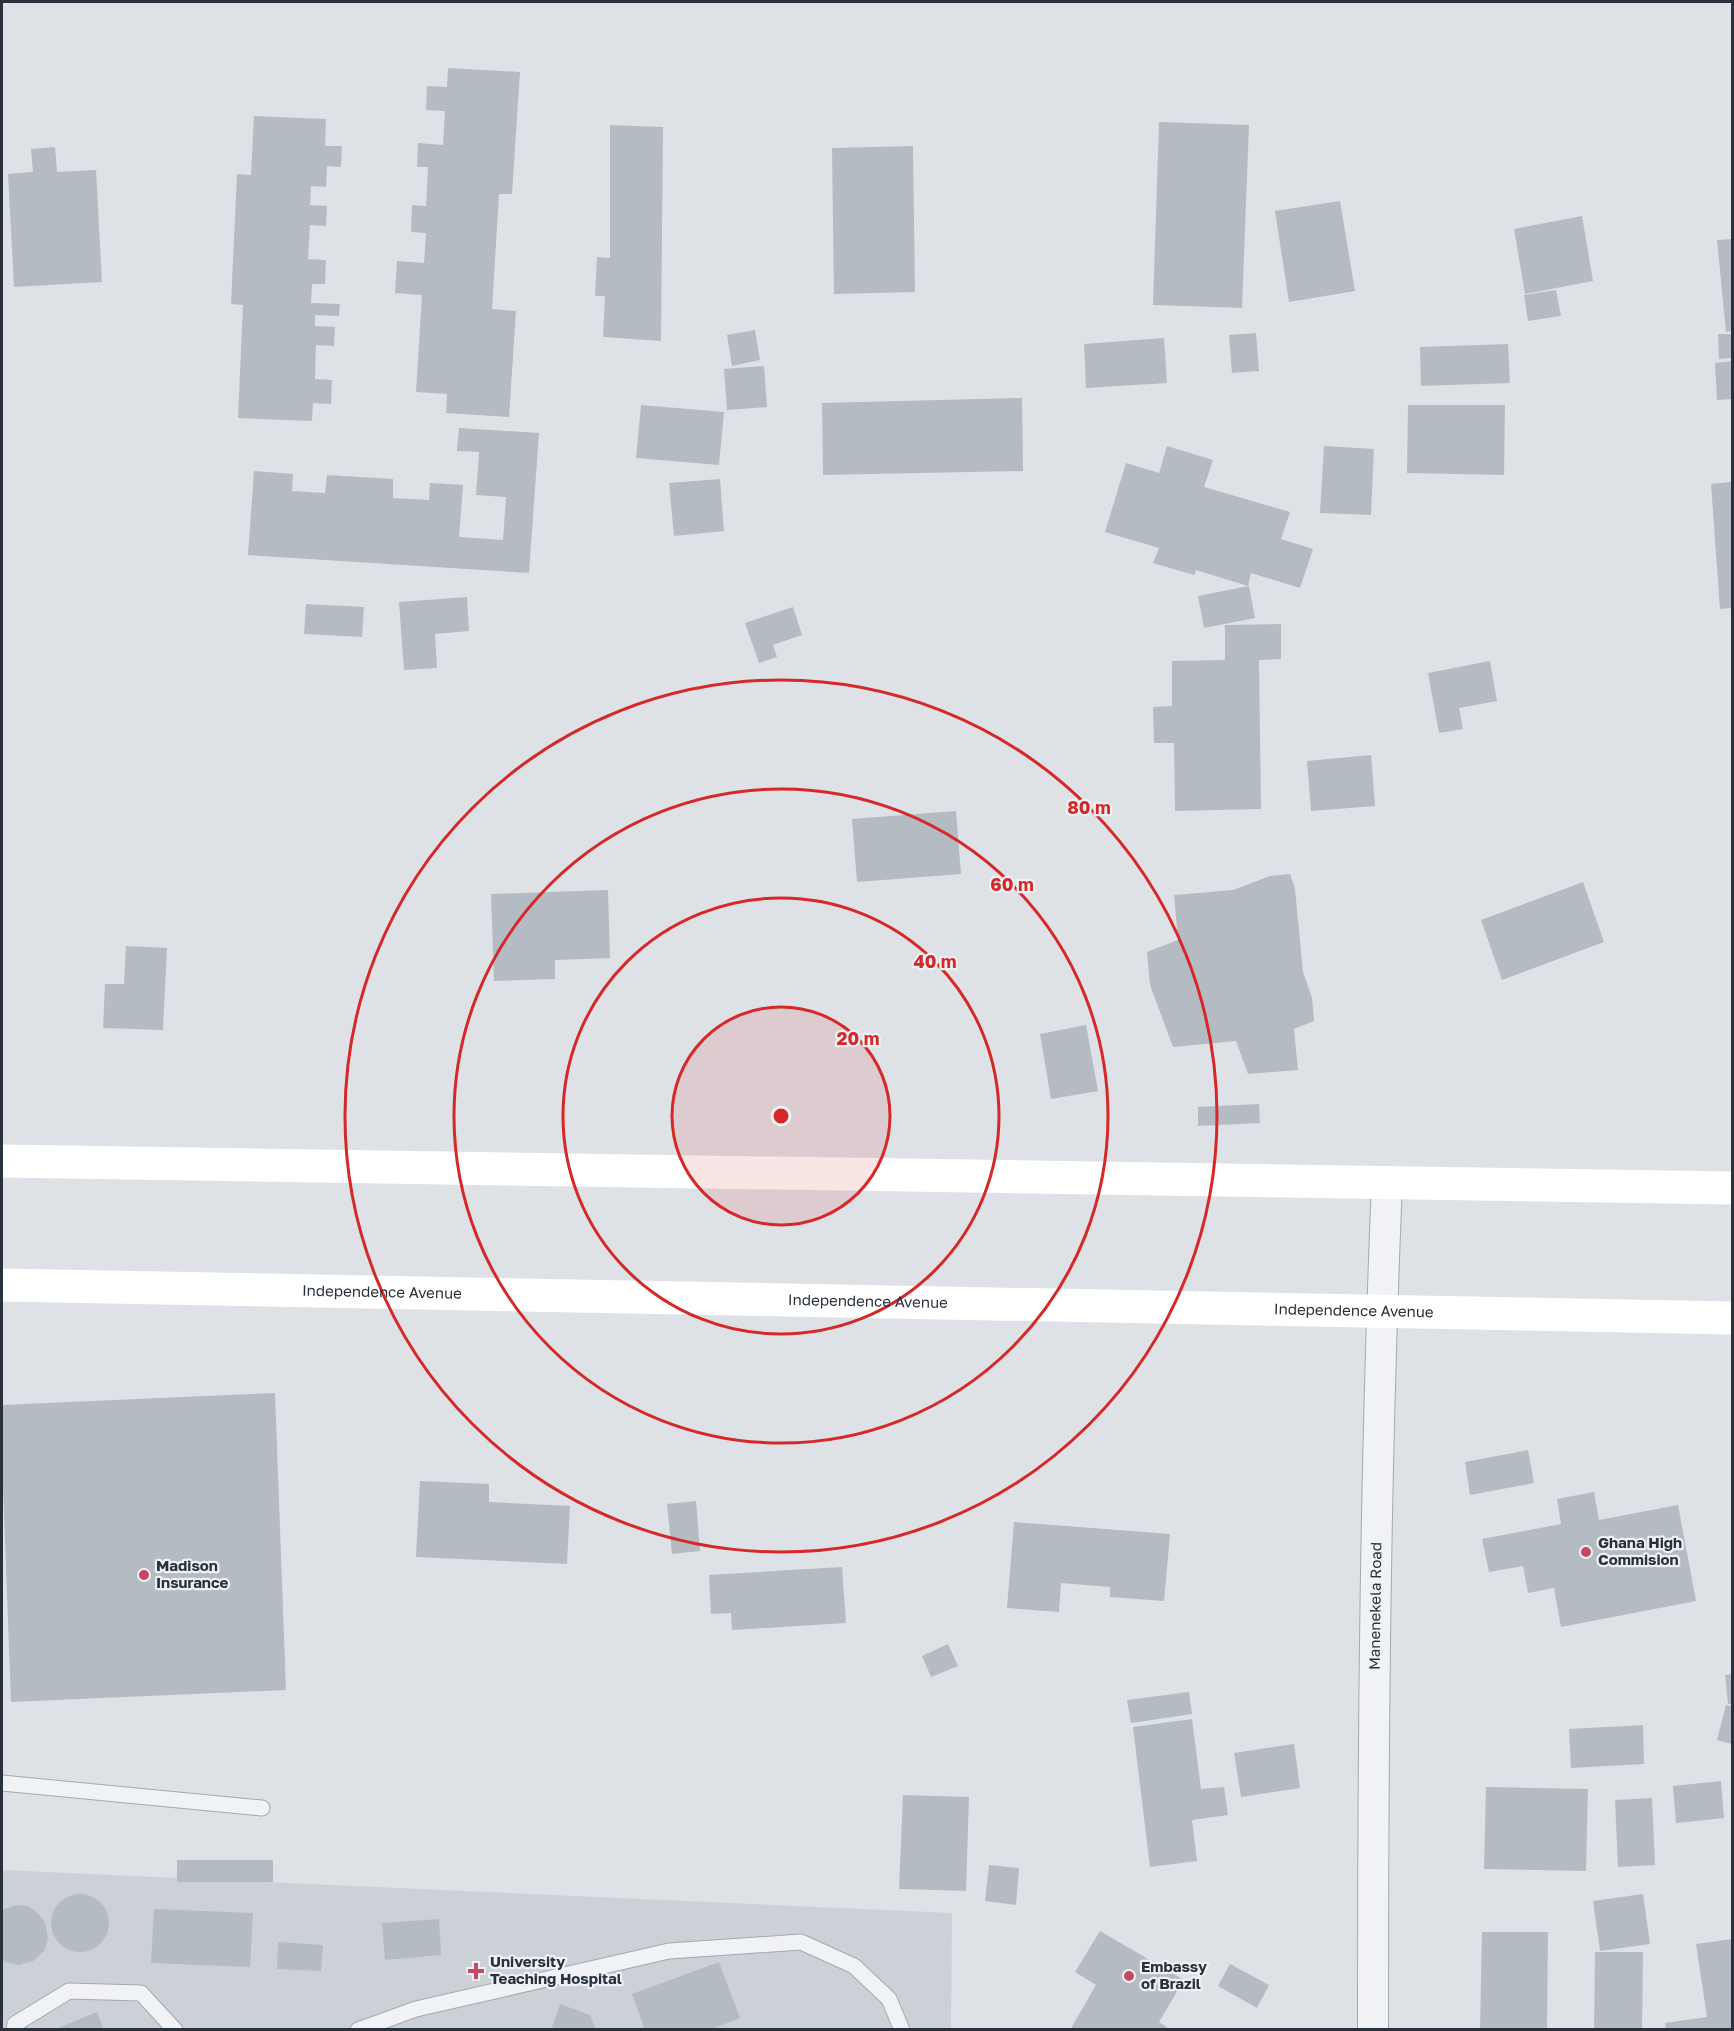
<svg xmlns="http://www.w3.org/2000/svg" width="1734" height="2031" font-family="'Golos Text',sans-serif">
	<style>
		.built { fill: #ccd1d8 }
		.building { fill: #b5bbc3 }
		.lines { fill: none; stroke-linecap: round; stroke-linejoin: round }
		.lane-casing { stroke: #a4a9b0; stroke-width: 17 }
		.street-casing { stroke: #a4a9b0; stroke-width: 32 }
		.lane { stroke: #f0f2f5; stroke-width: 15 }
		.street { stroke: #f0f2f5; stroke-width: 30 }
		.secondary { stroke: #fff; stroke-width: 33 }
		.ring { fill: none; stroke: #d62828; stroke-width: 3 }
		.poi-dot { fill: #c54964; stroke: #edf1f4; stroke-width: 2 }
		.labels { text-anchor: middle; stroke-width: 4.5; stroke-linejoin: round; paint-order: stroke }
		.street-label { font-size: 15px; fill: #28313c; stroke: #edf1f4 }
		.poi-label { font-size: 15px; font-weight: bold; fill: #28313c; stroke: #edf1f4; text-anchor: start }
		.centre { fill: #d62828; stroke: #edf1f4; stroke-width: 3 }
		.ring-label { font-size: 18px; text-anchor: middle; font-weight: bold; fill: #d62828; stroke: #edf1f4; stroke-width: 4.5; stroke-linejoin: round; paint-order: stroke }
	</style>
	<rect width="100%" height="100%" fill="#dee2e6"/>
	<path class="built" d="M 2,1870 L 952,1913 L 951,2029 L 2,2030 Z"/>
	<path class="building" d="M 448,68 L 520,72 L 512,194 L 499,194 L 492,309 L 516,311 L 509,417 L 446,413 L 447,394 L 416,392 L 422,295 L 395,293 L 397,261 L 424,263 L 426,233 L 411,232 L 412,205 L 426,206 L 428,167 L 417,167 L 418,143 L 443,145 L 445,111 L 426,110 L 427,86 L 447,87 Z
		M 254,116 L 326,119 L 325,146 L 342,146 L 341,167 L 327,166 L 326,187 L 311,186 L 310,205 L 327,206 L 326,226 L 310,225 L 308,259 L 326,260 L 325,284 L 312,284 L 311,303 L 340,304 L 339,316 L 315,315 L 315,326 L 335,327 L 334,346 L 316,345 L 315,379 L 332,380 L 331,404 L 313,403 L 312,421 L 238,418 L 243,305 L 231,304 L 237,174 L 251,175 Z
		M 1159,122 L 1249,125 L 1242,308 L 1153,305 Z
		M 610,125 L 663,127 L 661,341 L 603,337 L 605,296 L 595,296 L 597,257 L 610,258 Z
		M 913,146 L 915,292 L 834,294 L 832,148 Z
		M 55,147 L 57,172 L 96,170 L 102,282 L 14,287 L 8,174 L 33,172 L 31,149 Z
		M 1340,201 L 1355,291 L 1289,302 L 1275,211 Z
		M 1582,216 L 1593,281 L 1525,294 L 1514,229 Z
		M 1732,239 L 1732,331 L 1726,332 L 1717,240 Z
		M 1556,290 L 1561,316 L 1528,321 L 1524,295 Z
		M 755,330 L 760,360 L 732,366 L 727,335 Z
		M 1256,333 L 1259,371 L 1232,373 L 1229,335 Z
		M 1718,334 L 1732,334 L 1732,358 L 1719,359 Z
		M 1164,338 L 1167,383 L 1086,388 L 1084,344 Z
		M 1508,344 L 1510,383 L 1421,386 L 1420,347 Z
		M 1732,361 L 1732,399 L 1717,400 L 1715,363 Z
		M 764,366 L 767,407 L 727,410 L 724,369 Z
		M 1022,398 L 1023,471 L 823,475 L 822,403 Z
		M 641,405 L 724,412 L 719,465 L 636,458 Z
		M 1408,405 L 1505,405 L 1504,475 L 1407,473 Z
		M 459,428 L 539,433 L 529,573 L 248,555 L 254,471 L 293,474 L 292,491 L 325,493 L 327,475 L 393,479 L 393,498 L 429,500 L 430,483 L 463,485 L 459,537 L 503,540 L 506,497 L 476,495 L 479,452 L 457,451 Z
		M 1167,446 L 1213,460 L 1204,487 L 1290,512 L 1281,539 L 1313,549 L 1300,588 L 1251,573 L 1248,586 L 1196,570 L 1194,575 L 1153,563 L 1159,548 L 1105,532 L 1126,463 L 1159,473 Z
		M 1324,446 L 1374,449 L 1371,515 L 1320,513 Z
		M 720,479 L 724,531 L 674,536 L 669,483 Z
		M 1732,482 L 1732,608 L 1720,609 L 1711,484 Z
		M 1249,586 L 1255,618 L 1204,628 L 1198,596 Z
		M 467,597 L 469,631 L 435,634 L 437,668 L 404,670 L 399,602 Z
		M 306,604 L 364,607 L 362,637 L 304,634 Z
		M 793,607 L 802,635 L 773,645 L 777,657 L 759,663 L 745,623 Z
		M 1281,624 L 1281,659 L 1259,660 L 1261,809 L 1175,811 L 1174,743 L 1154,743 L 1153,707 L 1172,706 L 1172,661 L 1225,660 L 1225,625 Z
		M 1490,661 L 1497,701 L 1459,708 L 1463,729 L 1439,733 L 1428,673 Z
		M 1371,755 L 1375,806 L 1311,811 L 1307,761 Z
		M 956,811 L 961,874 L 857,882 L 852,819 Z
		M 1290,874 L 1295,889 L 1303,972 L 1312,998 L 1314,1021 L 1294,1029 L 1298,1070 L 1248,1074 L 1236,1041 L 1173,1047 L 1150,985 L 1147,952 L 1178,940 L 1174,895 L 1233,890 L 1270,876 Z
		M 1583,882 L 1604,942 L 1502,980 L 1481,920 Z
		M 608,890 L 610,958 L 555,960 L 555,979 L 494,981 L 491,894 Z
		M 126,946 L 167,948 L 163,1030 L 103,1028 L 105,984 L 124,984 Z
		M 1086,1025 L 1098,1091 L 1051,1099 L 1040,1034 Z
		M 1259,1104 L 1260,1123 L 1198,1126 L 1198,1107 Z
		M 275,1393 L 286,1690 L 11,1702 L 2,1460 L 2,1405 Z
		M 1528,1450 L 1534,1483 L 1470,1495 L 1465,1462 Z
		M 420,1481 L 489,1484 L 489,1502 L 570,1506 L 567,1564 L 416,1557 Z
		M 1594,1492 L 1599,1520 L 1678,1505 L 1696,1601 L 1561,1627 L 1554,1588 L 1528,1593 L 1523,1566 L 1489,1572 L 1482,1539 L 1561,1524 L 1557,1499 Z
		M 696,1501 L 700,1551 L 672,1554 L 667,1504 Z
		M 1014,1522 L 1170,1534 L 1164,1601 L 1110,1597 L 1110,1587 L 1061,1583 L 1059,1612 L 1007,1608 Z
		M 842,1567 L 846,1623 L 732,1630 L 731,1613 L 711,1614 L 709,1575 Z
		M 948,1644 L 958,1666 L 931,1677 L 922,1656 Z
		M 1732,1674 L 1732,1704 L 1728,1704 L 1725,1675 Z
		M 1189,1692 L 1192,1714 L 1131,1723 L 1127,1700 Z
		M 1726,1705 L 1732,1706 L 1732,1744 L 1717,1740 Z
		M 1192,1719 L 1201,1789 L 1224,1787 L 1228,1815 L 1192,1820 L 1197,1861 L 1150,1867 L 1133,1727 Z
		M 1643,1725 L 1644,1764 L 1571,1768 L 1569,1729 Z
		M 1294,1744 L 1300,1788 L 1241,1797 L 1234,1753 Z
		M 1721,1781 L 1724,1818 L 1676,1823 L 1673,1786 Z
		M 1486,1787 L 1588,1789 L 1586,1871 L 1484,1869 Z
		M 903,1795 L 969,1797 L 966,1891 L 899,1889 Z
		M 1652,1798 L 1655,1865 L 1618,1867 L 1615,1800 Z
		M 177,1860 L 273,1860 L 273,1882 L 177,1882 Z
		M 989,1865 L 1019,1868 L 1016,1905 L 985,1901 Z
		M51 1923a29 29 0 1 1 58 0a29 29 0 1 1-58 0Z
		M 1643,1894 L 1650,1944 L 1600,1951 L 1593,1901 Z
		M 16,1905 L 28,1906 L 38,1913 L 45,1923 L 48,1938 L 44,1951 L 33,1961 L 19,1965 L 5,1962 L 2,1958 L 2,1910 Z
		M 154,1909 L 253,1913 L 250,1967 L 151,1963 Z
		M 439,1919 L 441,1955 L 385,1960 L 382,1923 Z
		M 1100,1931 L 1184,1980 L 1159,2022 L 1171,2030 L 1070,2030 L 1096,1985 L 1075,1972 Z
		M 1482,1932 L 1548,1932 L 1547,2030 L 1480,2030 Z
		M 1732,1939 L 1732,2030 L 1666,2030 L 1665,2023 L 1707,2017 L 1696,1944 Z
		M 278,1942 L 323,1945 L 321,1971 L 277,1969 Z
		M 1595,1952 L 1643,1952 L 1642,2030 L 1594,2030 Z
		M 719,1962 L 740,2018 L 709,2030 L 645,2030 L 632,1994 Z
		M 1230,1964 L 1269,1985 L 1257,2008 L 1218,1986 Z
		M 560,2004 L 590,2015 L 596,2030 L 551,2030 Z
		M 97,2012 L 104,2030 L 56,2030 L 56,2029 Z"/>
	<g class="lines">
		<g class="lane-casing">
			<path id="lane" d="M 2,1783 L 262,1808
				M 14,2030 L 15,2024 L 69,1991 L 141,1993 L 175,2030
				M 358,2030 L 416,2009 L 669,1951 L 801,1942 L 854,1966 L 889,1999 L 902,2030"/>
		</g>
		<g class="street-casing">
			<g id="street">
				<path id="s1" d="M 1373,2030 C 1373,1747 1375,1465 1387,1183"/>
			</g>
		</g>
		<use href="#lane" class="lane"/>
		<use href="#street" class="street"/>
		<g class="secondary">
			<path d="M 2,1161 L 1732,1188"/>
			<path id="s2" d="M 2,1285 L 1732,1318"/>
		</g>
	</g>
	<circle cx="781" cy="1116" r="109" fill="#d62828" fill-opacity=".12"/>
	<g class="ring">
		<circle cx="781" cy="1116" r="109"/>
		<circle cx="781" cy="1116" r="218"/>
		<circle cx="781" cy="1116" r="327"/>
		<circle cx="781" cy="1116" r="436"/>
	</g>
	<g class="poi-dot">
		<circle cx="1586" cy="1552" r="6"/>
		<circle cx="144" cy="1575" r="6"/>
		<path d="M473 1962h6v6h6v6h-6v6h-6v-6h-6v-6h6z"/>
		<circle cx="1129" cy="1976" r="6"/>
	</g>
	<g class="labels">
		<g class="street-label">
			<text dy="5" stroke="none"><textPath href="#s2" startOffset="380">Independence Avenue</textPath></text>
			<text dy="5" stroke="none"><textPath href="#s2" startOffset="866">Independence Avenue</textPath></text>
			<text dy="5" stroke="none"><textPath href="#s2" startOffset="1352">Independence Avenue</textPath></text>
			<text dy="5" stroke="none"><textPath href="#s1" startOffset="424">Manenekela Road</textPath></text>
		</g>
		<g class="poi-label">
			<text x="1598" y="1548">Ghana High<tspan x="1598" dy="17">Commision</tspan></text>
			<text x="156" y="1571">Madison<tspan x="156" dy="17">Insurance</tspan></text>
			<text x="490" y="1967">University<tspan x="490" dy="17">Teaching Hospital</tspan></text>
			<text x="1141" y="1972">Embassy<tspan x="1141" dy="17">of Brazil</tspan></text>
		</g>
	</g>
	<circle cx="781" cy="1116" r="9" class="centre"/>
	<g class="ring-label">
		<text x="1089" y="814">80 m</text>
		<text x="1012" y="891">60 m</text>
		<text x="935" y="968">40 m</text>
		<text x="858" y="1045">20 m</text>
	</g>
	<rect width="1734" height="2031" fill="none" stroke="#28313c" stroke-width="6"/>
</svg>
